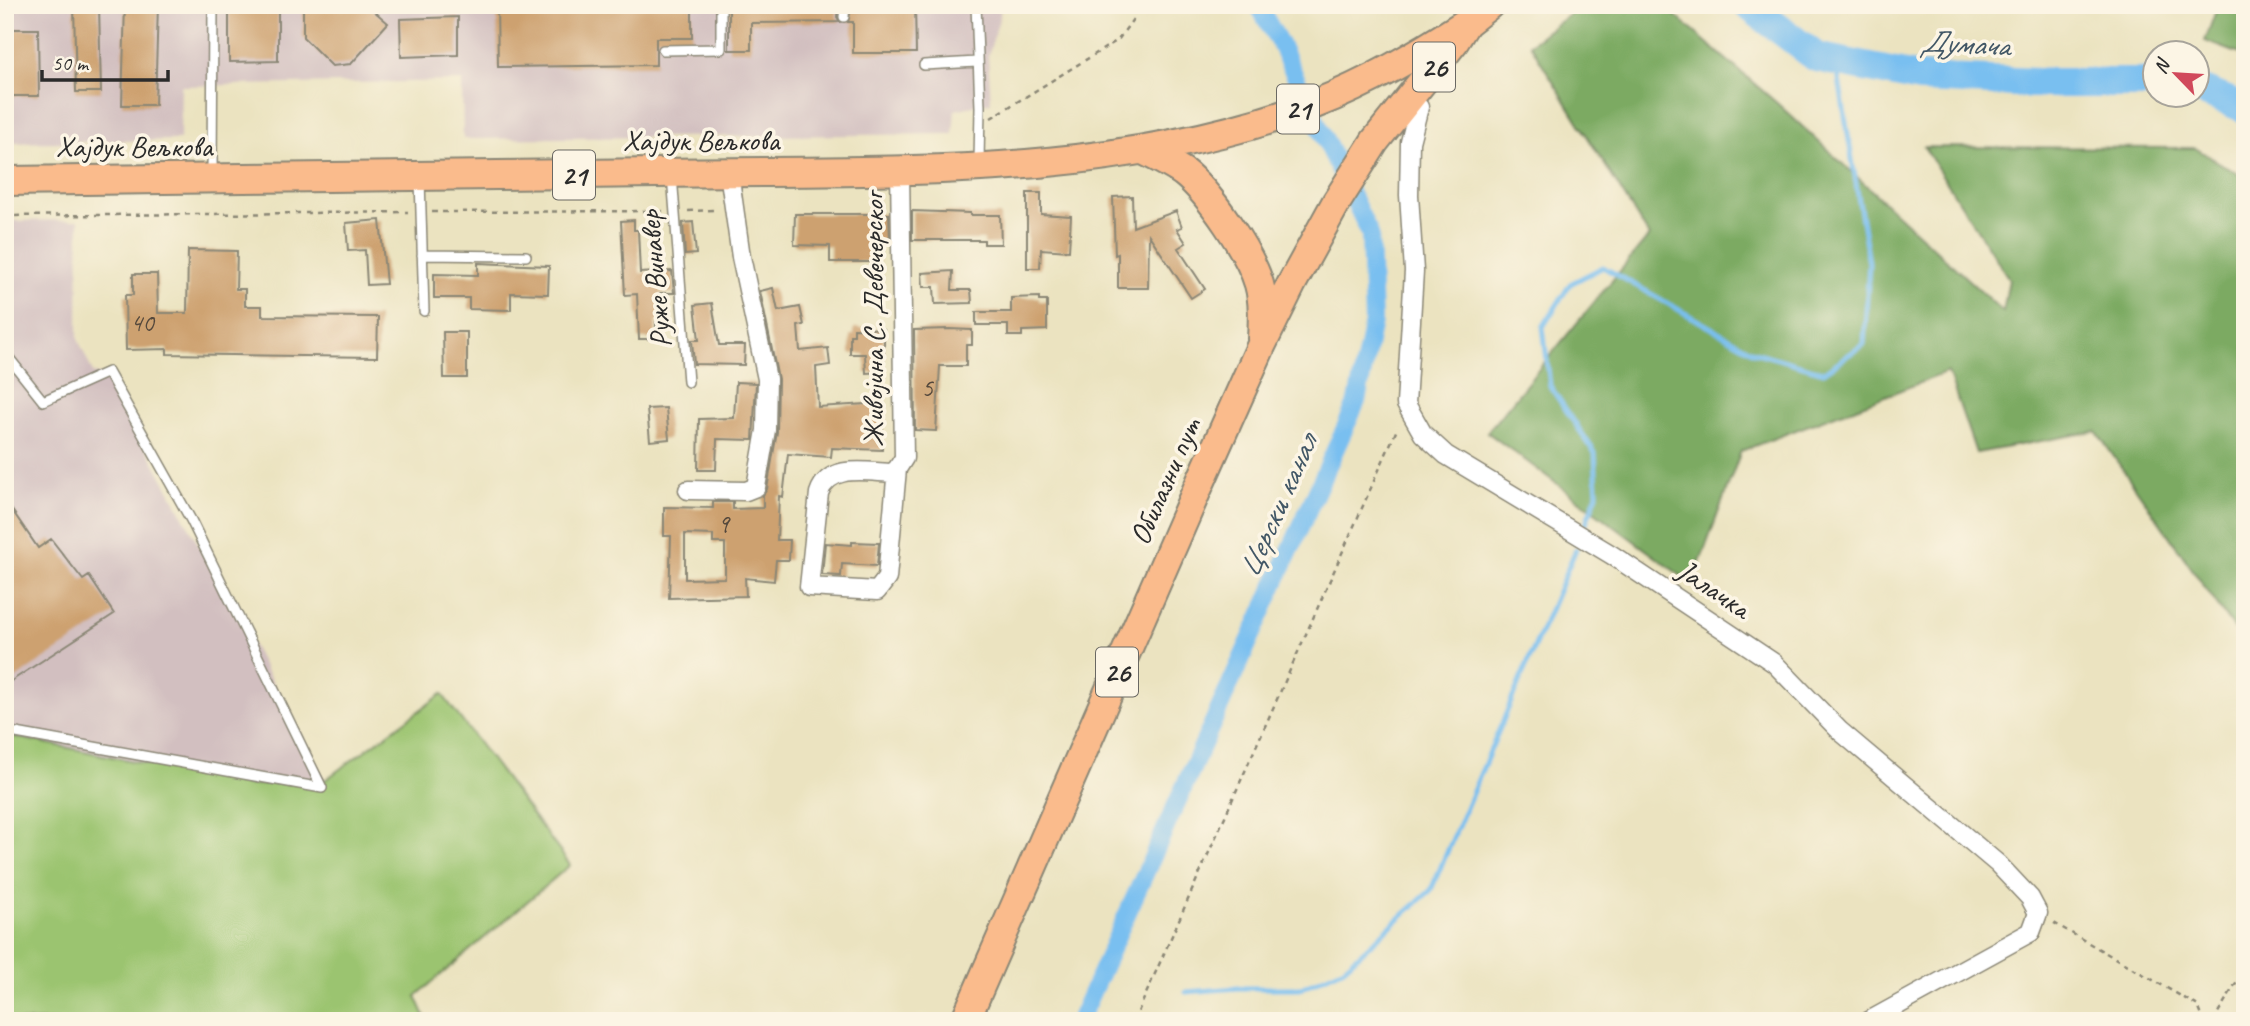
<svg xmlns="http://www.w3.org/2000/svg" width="2250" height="1026" font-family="Caveat,sans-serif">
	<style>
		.industrial { fill: #d2bfc0 }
		.green { fill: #9bc470; stroke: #63784e; stroke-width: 2 }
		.forest { fill: #7caa62; stroke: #546a46; stroke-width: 2 }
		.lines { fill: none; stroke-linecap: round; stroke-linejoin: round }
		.stream { stroke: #79bff0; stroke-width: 5 }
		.canal { stroke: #79bff0; stroke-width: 18 }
		.river { stroke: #79bff0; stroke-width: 30 }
		.building { fill: #cda170; fill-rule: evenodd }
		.lane-casing { stroke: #8b8776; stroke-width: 12 }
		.street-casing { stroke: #8b8776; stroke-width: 21 }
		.primary-casing { stroke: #8b8776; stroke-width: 32 }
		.path { stroke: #8b8776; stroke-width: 2.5; stroke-dasharray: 5 5; stroke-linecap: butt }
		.lane { stroke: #fff; stroke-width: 9 }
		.street { stroke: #fff; stroke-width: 18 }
		.primary { stroke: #fabb8c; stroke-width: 28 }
		.labels { text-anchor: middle; stroke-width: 7; stroke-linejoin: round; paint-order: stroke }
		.number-label { font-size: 26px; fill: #54483c }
		.shield { fill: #fcf5e5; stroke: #6a6863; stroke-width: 2 }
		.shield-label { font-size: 28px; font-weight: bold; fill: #2b2b2b }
		.street-label { font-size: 30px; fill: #2b2b2b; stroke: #fcf5e5 }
		.water-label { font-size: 32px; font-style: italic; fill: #425766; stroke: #fcf5e5 }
	</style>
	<rect width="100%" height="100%" fill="#fcf5e5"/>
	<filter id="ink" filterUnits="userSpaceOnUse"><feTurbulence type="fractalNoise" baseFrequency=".0143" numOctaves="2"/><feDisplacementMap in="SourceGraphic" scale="14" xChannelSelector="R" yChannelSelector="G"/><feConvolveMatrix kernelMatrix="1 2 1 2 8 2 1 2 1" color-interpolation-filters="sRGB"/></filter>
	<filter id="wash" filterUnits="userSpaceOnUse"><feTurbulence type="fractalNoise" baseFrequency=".00686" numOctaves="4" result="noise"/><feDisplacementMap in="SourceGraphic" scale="28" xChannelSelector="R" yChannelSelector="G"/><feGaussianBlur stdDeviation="1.57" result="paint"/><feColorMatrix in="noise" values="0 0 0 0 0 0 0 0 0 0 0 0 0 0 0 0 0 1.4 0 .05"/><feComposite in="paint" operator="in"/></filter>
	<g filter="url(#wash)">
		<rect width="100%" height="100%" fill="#ebe3c0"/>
		<path class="industrial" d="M 5,5 L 1000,5 L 1000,16 L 988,56 L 991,102 L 955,110 L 953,134 L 463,139 L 462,81 L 181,86 L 180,140 L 5,143 Z
			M 79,220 L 78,339 L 93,373 L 109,378 L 325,780 L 250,785 L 5,735 L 5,221 Z"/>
		<path class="green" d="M 442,694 L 570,865 L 416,996 L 427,1021 L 5,1021 L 5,735 L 250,785 L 325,780 Z"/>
		<path class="forest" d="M 1582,5 L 1663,5 L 1778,104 L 2003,312 L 2009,279 L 1924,147 L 2195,148 L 2245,178 L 2245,626 L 2234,629 L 2096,431 L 1976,453 L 1948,372 L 1741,451 L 1692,584 L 1487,432 L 1649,236 L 1530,44 Z
			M 2218,5 L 2245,5 L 2245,56 L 2205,41 Z"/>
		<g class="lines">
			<path class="stream" d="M 1586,523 L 1597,494 L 1595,453 L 1550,386 L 1543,327 L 1570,284 L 1603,267 L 1754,352 L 1824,372 L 1864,344 L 1869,263 L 1836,61
				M 1186,992 L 1238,988 L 1301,988 L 1344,968 L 1431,890 L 1576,549"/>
			<path class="canal" d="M 1079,1021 L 1357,401 L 1373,322 L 1370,234 L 1279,42 L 1258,5"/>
			<path class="river" d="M 1748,5 L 1816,57 L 1920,78 L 2038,83 L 2156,83
				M 2198,89 L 2245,108"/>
		</g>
		<g id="blocks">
			<path class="building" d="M 74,5 L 99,5 L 101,92 L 76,92 Z
				M 125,5 L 158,5 L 155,105 L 122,105 Z
				M 229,5 L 278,5 L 278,61 L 229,62 Z
				M 303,5 L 367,5 L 388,23 L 351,64 L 332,66 L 303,37 Z
				M 497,5 L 692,5 L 692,38 L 656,38 L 656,65 L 498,67 Z
				M 764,5 L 838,5 L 837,17 L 840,22 L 751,23 L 751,50 L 729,50 L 729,6 Z
				M 852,5 L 915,5 L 916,53 L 853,53 L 853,22 L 848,22 Z
				M 458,17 L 458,55 L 401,57 L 400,19 Z
				M 5,29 L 38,29 L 39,96 L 5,96 Z
				M 1027,193 L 1041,193 L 1041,214 L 1071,216 L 1069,251 L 1041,249 L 1040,268 L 1027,268 Z
				M 1132,196 L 1133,227 L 1176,211 L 1182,227 L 1177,229 L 1186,243 L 1178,248 L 1205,289 L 1191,298 L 1149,235 L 1148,288 L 1118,288 L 1118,254 L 1115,255 L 1113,197 Z
				M 912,211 L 970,213 L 970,215 L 1000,215 L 1001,244 L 984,244 L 984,240 L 912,240 Z
				M 795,214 L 889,214 L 890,240 L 879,240 L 879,262 L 830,262 L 830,246 L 794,245 Z
				M 380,220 L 386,284 L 367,285 L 365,250 L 348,251 L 346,223 Z
				M 634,220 L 634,230 L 638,230 L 640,273 L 672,271 L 674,293 L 660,293 L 661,322 L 656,322 L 656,339 L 639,339 L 637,294 L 625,295 L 621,221 Z
				M 693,222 L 696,254 L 685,255 L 683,223 Z
				M 188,250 L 237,251 L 236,289 L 245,289 L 245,306 L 262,306 L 262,316 L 378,317 L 377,357 L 167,354 L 167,349 L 126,350 L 125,295 L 133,295 L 133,274 L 157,274 L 158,313 L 187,313 Z
				M 478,263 L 549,266 L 548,294 L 511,293 L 511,310 L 469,309 L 469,298 L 434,298 L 434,274 L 478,275 Z
				M 953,271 L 952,290 L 971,290 L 972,303 L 935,304 L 934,287 L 923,287 L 922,273 Z
				M 773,288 L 778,311 L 800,307 L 804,325 L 798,326 L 800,351 L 828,348 L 830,365 L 816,367 L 818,407 L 883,403 L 882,450 L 832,448 L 831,457 L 788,454 L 783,497 L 779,496 L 777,540 L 790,540 L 789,560 L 776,560 L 774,581 L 745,578 L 746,596 L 669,598 L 671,536 L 664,536 L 664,507 L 713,508 L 713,502 L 733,502 L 733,509 L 763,508 L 763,495 L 767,489 L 777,432 L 778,379 L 760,291 ZM 685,534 L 713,535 L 713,543 L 725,543 L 725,578 L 685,579 Z
				M 1039,297 L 1039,301 L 1047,301 L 1047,330 L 1022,331 L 1022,336 L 1008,336 L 1008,325 L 976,325 L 976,312 L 1011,312 L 1011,298 Z
				M 712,303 L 719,345 L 745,345 L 744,365 L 694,364 L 692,340 L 699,340 L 695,305 Z
				M 854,328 L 884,329 L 884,372 L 866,373 L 865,354 L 850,354 L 850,335 L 854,335 Z
				M 949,329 L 972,330 L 972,345 L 966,345 L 966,366 L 940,366 L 936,431 L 915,430 L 914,330 Z
				M 443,332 L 467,332 L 467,378 L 444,378 Z
				M 736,382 L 756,383 L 753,440 L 717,439 L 716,470 L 698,470 L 699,419 L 734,418 Z
				M 666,408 L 669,439 L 650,441 L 647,409 Z
				M 5,500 L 38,548 L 51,539 L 83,580 L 89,576 L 114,614 L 5,685 Z
				M 852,542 L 879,543 L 877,566 L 842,564 L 841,576 L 822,575 L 825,543 L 852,545 Z"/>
		</g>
	</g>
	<g filter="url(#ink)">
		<use href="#blocks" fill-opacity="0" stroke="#8b8776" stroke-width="2"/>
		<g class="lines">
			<g class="lane-casing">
				<path id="lane" d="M 976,5 L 980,107 L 979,162
					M 844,17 L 845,5
					M 663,50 L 721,49 L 721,5
					M 924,65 L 977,62
					M 672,175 L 688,382
					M 212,177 L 213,5
					M 420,179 L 424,311
					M 422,255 L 526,256
					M 5,353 L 43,401 L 108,372 L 191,520 L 322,788
					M 5,731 L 322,788"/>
			</g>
			<g class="street-casing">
				<path id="street" d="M 1419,107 L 1410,142 L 1409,195 L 1414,271 L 1406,404 L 1423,434 L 1446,455 L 1612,555 L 1774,663 L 1840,731 L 1998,864 L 2030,898 L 2038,913 L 2031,932 L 1869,1021
					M 897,469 L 887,578 L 877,591 L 809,587 L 819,493 C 829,463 867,472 892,473 L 897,469 L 904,458 L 900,169
					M 688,490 L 746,491 L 756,487 L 766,430 L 767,379 L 741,257 L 729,172"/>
			</g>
			<g class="primary-casing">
				<path id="primary" d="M 1145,151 C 1157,157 1171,164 1183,172 C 1209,192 1250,253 1259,284 C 1264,302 1263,320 1262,339
					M 5,181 C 222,179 439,177 656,173 C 877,169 1104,183 1315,104 C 1369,83 1418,54 1466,23
					M 965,1021 L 1200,483 L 1262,344 L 1292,283 L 1337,201 L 1375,141 L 1454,42 L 1466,23 L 1489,5"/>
			</g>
			<path class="path" d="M 991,118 L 1118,40 L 1133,19 L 1136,5
				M 688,211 L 716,210
				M 432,212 L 663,211
				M 5,216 L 408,212
				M 2054,923 L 2198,1006 L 2204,1021
				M 1134,1021 L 1398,427
				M 2213,1021 L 2245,968"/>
			<use href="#lane" class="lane"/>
			<use href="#street" class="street"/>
			<use href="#primary" class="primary"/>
		</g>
	</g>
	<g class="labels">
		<g class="number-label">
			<text x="142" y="331">40</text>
			<text x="927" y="396">5</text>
			<text x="723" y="532">9</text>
		</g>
		<g class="shield">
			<rect x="1413" y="42.5" width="42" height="49" rx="5"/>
			<rect x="1277" y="84.5" width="42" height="49" rx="5"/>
			<rect x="553" y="150.5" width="42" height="49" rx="5"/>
			<rect x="1096" y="647.5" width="42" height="49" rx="5"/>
		</g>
		<g class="shield-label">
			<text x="1434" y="77">26</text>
			<text x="1298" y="119">21</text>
			<text x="574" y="185">21</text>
			<text x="1117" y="682">26</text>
		</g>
		<g class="street-label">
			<text x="701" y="150">Хајдук Вељкова</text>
			<text x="134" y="156">Хајдук Вељкова</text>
			<text transform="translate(655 279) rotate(-95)" y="10">Руже Винавер</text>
			<text transform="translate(873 320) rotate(-90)" y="10">Живојина С. Девечерског</text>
			<text transform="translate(1165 481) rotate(-66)" y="10">Обилазни пут</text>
			<text transform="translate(1714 589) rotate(34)" y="10">Јалачка</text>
		</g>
		<g class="water-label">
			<text transform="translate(1965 43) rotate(3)" y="11">Думача</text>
			<text transform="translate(1277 506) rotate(-66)" y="11">Церски канал</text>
		</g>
	</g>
	<rect width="2250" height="1026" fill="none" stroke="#fcf5e5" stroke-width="28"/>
	<g transform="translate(2176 74) rotate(295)"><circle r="33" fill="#fcf5e5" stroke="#a8a49b" stroke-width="2"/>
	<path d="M0-5L12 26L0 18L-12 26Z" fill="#d1495b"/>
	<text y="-10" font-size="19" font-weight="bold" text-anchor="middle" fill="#2b2b2b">N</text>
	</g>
	<path d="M42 70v10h126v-10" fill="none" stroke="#2b2b2b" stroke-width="3.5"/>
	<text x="52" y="70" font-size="21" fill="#2b2b2b" stroke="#fcf5e5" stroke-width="5" paint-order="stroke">50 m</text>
</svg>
